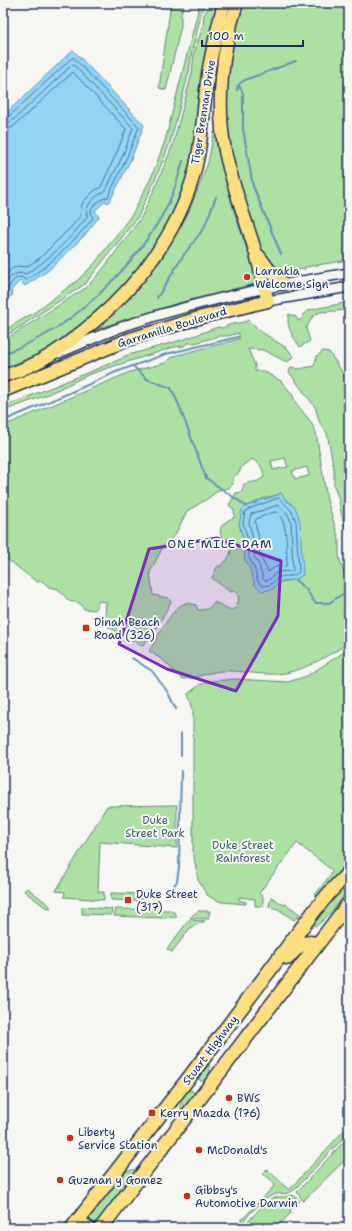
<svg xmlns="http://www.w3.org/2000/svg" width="352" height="1231" font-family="'Shantell Sans',sans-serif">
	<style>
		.green { fill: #ace1a3; stroke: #648880; fill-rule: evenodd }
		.water { fill: #91d5f3; stroke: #6293b7 }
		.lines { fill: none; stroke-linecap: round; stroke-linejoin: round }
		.shore { stroke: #4a719a; stroke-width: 1 }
		.stream { stroke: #6293b7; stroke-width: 2 }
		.tertiary-casing { stroke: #1b2f5e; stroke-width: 12 }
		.primary-casing { stroke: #1b2f5e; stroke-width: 15 }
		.trunk-casing { stroke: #1b2f5e; stroke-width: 16 }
		.tertiary { stroke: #f6f6f2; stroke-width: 9 }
		.primary { stroke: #fddf80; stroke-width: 12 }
		.trunk { stroke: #fddf80; stroke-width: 13 }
		.marked { fill: #7b2cbf; fill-opacity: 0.2; stroke: #7b2cbf; stroke-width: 3; stroke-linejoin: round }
		.poi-dot { fill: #c8321e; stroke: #f6f6f2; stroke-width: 1.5 }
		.labels { text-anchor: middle; stroke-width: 4; stroke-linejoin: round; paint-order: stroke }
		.street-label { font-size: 11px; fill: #1b2f5e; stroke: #f6f6f2 }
		.poi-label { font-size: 11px; fill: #1b2f5e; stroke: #f6f6f2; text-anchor: start }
		.park-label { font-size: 11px; fill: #3f5c6f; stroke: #f6f6f2 }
		.neighbourhood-label { font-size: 12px; letter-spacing: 1px; fill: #1b2f5e; stroke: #f6f6f2 }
	</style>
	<rect width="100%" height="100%" fill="#f6f6f2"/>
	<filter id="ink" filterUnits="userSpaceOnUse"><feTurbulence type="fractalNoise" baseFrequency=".025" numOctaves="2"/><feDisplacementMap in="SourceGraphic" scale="8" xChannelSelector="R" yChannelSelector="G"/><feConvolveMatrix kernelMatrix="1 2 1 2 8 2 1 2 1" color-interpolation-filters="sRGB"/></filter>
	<g filter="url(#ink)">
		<path class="green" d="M 171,3 L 184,3 L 181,14 L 181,26 L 166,90 L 159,88 Z
			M 200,3 L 204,3 L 192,52 L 189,72 L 170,143 L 155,180 L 138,217 L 85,284 L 3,338 L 3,331 L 35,312 L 78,280 L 95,263 L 133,213 L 151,178 L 165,141 Z
			M 208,3 L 218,3 L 203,70 L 198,98 L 199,107 L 196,124 L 194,155 L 177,208 L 147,260 L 101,310 L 56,344 L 42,352 L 3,369 L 3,341 L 87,287 L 103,269 L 141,218 L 158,181 L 173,144 L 192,73 L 194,53 L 203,26 L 204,15 L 208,8 Z
			M 244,3 L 349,3 L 349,260 L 305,267 L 305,269 L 282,271 L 275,273 L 263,255 L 238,190 L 227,127 L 226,89 L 232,53 L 231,45 L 235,21 L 240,16 Z
			M 214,132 L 217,132 L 223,168 L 233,208 L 258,283 L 178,303 L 97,329 L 125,302 L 161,260 L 189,211 L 208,163 Z
			M 349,302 L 349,310 L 320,312 L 313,316 L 306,328 L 310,341 L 300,347 C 294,337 285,327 289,314 L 296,317 L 298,321 L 304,318 L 302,315 L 309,310 Z
			M 249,320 L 260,331 L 288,349 L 294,357 L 287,362 L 263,350 L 248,349 L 255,365 L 255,371 L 263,371 L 281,381 L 292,394 L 296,403 L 310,421 L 316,432 L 327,500 L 339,539 L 339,556 L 343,570 L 349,585 L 349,643 C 323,658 298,676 267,674 C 252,674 237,670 221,671 C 208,672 196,679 182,679 L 164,661 L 149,651 C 156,640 173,605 186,603 C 189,603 193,604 196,605 L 198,610 C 206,610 210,609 214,602 L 231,610 L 236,608 C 239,600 240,597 235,591 L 230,592 L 212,578 L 217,567 C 225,564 231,557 231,549 C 217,535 215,525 235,517 L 234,510 L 229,505 L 236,493 L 242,492 L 244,484 L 258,481 L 264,477 C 263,467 260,464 252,459 L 242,466 L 239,473 L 233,477 L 233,484 L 229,488 L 219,490 L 207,499 L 187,511 L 175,535 L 164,545 L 150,572 L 153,595 L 168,598 L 171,602 L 153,634 L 142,646 L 100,622 L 105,616 L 106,602 L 99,601 L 95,610 L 84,609 L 80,603 L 69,601 L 58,589 L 49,587 L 42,581 L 37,582 L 3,556 L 3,426 L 130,372 L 165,363 L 174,356 L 239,339 L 239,333 L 228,336 L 219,336 L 195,343 L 187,343 L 184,346 L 174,347 L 121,364 L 90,374 L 44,396 L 3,411 L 3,407 L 121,359 L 125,356 L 185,339 L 218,327 L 223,328 C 229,323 241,324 249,320 ZM 285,458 L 288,467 L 273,470 L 271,461 ZM 307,467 L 309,476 L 295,479 L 292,471 ZM 281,493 L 286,500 L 295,508 L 295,580 L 255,585 L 250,568 L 245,559 L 244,541 L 239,524 L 246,506 C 253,504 256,502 262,499 C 269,497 275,496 281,493 Z
			M 323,351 L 329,352 L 339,367 L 349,385 L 349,531 L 346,529 L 342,517 L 339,500 L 334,486 L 334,469 L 327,433 L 320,423 L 315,407 L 289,372 L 291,367 L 299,369 L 314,366 L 317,356 Z
			M 349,649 L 349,864 L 325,886 L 317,896 L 315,895 L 333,871 L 297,843 L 259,893 L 263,897 L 263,906 L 255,906 L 255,899 L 239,897 L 239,900 L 246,902 L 246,904 L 222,902 L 214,899 L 207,895 L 198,880 L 193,851 L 193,709 L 188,694 L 199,685 L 211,681 L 236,679 L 288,682 L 307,676 Z
			M 177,805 L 177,848 L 100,842 L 98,892 L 104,892 L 104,900 L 64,897 L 65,892 L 56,891 L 107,806 Z
			M 349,878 C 349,881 350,884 349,887 C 348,894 322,924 315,926 L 313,924 L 313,922 Z
			M 27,888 L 48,904 L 51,908 L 45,907 L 24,891 Z
			M 111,893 L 143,894 L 142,901 L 111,900 Z
			M 271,897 L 284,905 L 286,904 L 301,915 L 294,920 L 278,909 L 269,907 Z
			M 82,907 L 112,909 L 111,915 L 82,914 Z
			M 116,909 L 170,910 L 175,913 L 177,917 L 164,918 L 114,916 Z
			M 199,911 L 210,911 L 208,919 L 190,918 L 194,914 Z
			M 189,920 L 205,921 L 190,928 L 172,952 L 167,949 Z
			M 207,1062 L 209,1062 L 210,1077 L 206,1081 L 203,1082 L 198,1079 L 198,1074 Z
			M 189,1089 L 194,1092 L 194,1099 L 183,1113 L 181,1112 L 181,1097 L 186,1090 Z
			M 349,1125 L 349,1132 L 294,1190 C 286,1196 281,1192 273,1195 C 261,1199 246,1219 237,1228 L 234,1228 L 275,1185 L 269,1178 L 262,1174 L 267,1169 L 289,1190 Z
			M 349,1136 L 349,1156 L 303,1201 L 297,1192 Z
			M 139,1168 L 98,1222 L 92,1224 L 89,1221 L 90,1216 L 121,1175 L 125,1172 Z
			M 293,1195 L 300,1201 L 290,1210 L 291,1213 L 276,1228 L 242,1228 C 249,1221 266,1200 274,1198 C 281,1196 285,1198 293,1195 Z"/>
		<path class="water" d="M 73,50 L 144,125 L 131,159 L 111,199 L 108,203 L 105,201 L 95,211 L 99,217 L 84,236 L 49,270 L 25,286 L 20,281 L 11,290 L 13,295 L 3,300 L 3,116 Z
			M 281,493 L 286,500 L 295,507 L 300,521 L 303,575 L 295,580 L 281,581 L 273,589 L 262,591 L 255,585 L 250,568 L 245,559 L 244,541 L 239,524 L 242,510 L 246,506 L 257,503 L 261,500 L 273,497 Z"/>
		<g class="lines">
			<path class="shore" d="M 3,119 L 7,118 L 73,57 L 139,127 L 127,157 L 108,197 C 103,198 92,205 91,211 C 91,214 92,216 93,218 C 74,242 52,263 26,280 C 25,279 21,277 20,277 C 13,278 7,288 7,294 L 3,296
				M 3,124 L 11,122 L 73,64 L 133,128 L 123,155 L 105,192 C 94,196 85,205 87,217 C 70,239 50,259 26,274 C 16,271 10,277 3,285
				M 3,130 L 9,129 L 14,126 L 73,72 L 126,129 L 117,152 L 101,187 L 94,191 L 83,202 L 81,208 L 80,216 L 72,226 L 40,258 L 26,267 L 19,266 L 13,268 L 3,277
				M 279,498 L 291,510 L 296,521 L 299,572 C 293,578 287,575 280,577 C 273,580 275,585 263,586 L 258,582 L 254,567 L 249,558 L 248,540 L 243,523 L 245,512 L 249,509 Z
				M 278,505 L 287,513 L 291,522 L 293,570 C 289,573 282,570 276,573 C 272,576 271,580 265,581 L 263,579 L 259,565 L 254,556 L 253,539 L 249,523 L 251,514 C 260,511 269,508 278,505 Z
				M 276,512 C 289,520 286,550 287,564 L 286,566 L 275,567 L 268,572 L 260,555 L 259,538 L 255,523 L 256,519 L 268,514 Z"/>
			<path class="stream" d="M 237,86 L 241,88 L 243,94 L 243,129 L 253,186 L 281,254
				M 237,90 L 240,83 L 245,80 L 296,61
				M 157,298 L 183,256 L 204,228 L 216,197
				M 3,354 C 21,347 39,339 55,329 C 97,302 140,256 164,212 C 173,197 178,178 183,161
				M 133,366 L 147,379 L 171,388 L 179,405 L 206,478 L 246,506
				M 3,421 L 74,391 L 116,372 L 166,354 L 238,337
				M 295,580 L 306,589 L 315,603 L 329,603 L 349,590
				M 132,658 L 152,671 L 167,691 L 176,709
				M 181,733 L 181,755
				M 171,890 L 177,881 L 179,868 L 181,771"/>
			<g class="tertiary-casing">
				<path id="tertiary" d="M 268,301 L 349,287
					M 59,353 C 81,344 104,333 127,325 C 199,301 273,285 349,273"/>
			</g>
			<g class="primary-casing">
				<path id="primary" d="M 259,256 L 271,272 L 283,284
					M 3,376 C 41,365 64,347 94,322 C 144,280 186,221 198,156 C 203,129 204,101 208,74 C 212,50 218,26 224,3
					M 3,391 L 130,339 L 202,317 L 268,301 C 262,283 260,265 254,247 C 244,215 232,184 225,151 C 216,103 222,50 237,3"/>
			</g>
			<g class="trunk-casing">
				<path id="trunk" d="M 288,958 C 296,948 304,939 317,944
					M 78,1220 L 88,1228
					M 72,1228 L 188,1079 L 315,910 L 330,892 L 349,872
					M 101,1228 L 349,903"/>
			</g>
			<use href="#tertiary" class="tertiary"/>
			<use href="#primary" class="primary"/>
			<use href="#trunk" class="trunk"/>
		</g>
	</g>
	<path class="marked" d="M 217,538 L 281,561 L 278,616 L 236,691 L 167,669 L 119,644 L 149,549 Z"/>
	<g class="poi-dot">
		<circle cx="247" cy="277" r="4"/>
		<rect x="82" y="624" width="8" height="8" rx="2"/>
		<rect x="124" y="896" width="8" height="8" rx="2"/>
		<circle cx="229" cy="1098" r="4"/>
		<rect x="148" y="1109" width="8" height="8" rx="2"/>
		<circle cx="70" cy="1138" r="4"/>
		<circle cx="199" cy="1150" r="4"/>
		<circle cx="60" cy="1180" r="4"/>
		<circle cx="187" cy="1196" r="4"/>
	</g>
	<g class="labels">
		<g class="street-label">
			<text transform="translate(203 112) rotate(-81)" y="4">Tiger Brennan Drive</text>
			<text transform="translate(172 327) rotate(-17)" y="4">Garramilla Boulevard</text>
			<text transform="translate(210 1050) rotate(-53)" y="4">Stuart Highway</text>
		</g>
		<g class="poi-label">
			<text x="255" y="275">Larrakia<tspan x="255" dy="13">Welcome Sign</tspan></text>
			<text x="94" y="626">Dinah Beach<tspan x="94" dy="13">Road (326)</tspan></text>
			<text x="136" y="898">Duke Street<tspan x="136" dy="13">(317)</tspan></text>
			<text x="237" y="1102">BWS</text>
			<text x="160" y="1117">Kerry Mazda (176)</text>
			<text x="78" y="1136">Liberty<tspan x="78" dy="13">Service Station</tspan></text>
			<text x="207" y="1154">McDonald's</text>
			<text x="68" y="1184">Guzman y Gomez</text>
			<text x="195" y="1194">Gibbsy's<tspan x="195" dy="13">Automotive Darwin</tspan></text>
		</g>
		<g class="park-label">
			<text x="155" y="824">Duke<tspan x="155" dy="13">Street Park</tspan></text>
			<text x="243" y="849">Duke Street<tspan x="243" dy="13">Rainforest</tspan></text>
		</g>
		<g class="neighbourhood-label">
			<text x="220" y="548">ONE MILE DAM</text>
		</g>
	</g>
	<rect width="352" height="1231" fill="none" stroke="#f6f6f2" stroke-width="16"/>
	<rect x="8" y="8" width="336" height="1215" fill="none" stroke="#1b2f5e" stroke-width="1.5" filter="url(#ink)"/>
	<path d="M202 40v6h101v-6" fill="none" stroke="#1b2f5e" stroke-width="2"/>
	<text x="208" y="40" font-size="12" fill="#1b2f5e" stroke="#f6f6f2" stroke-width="3" paint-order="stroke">100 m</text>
</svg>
